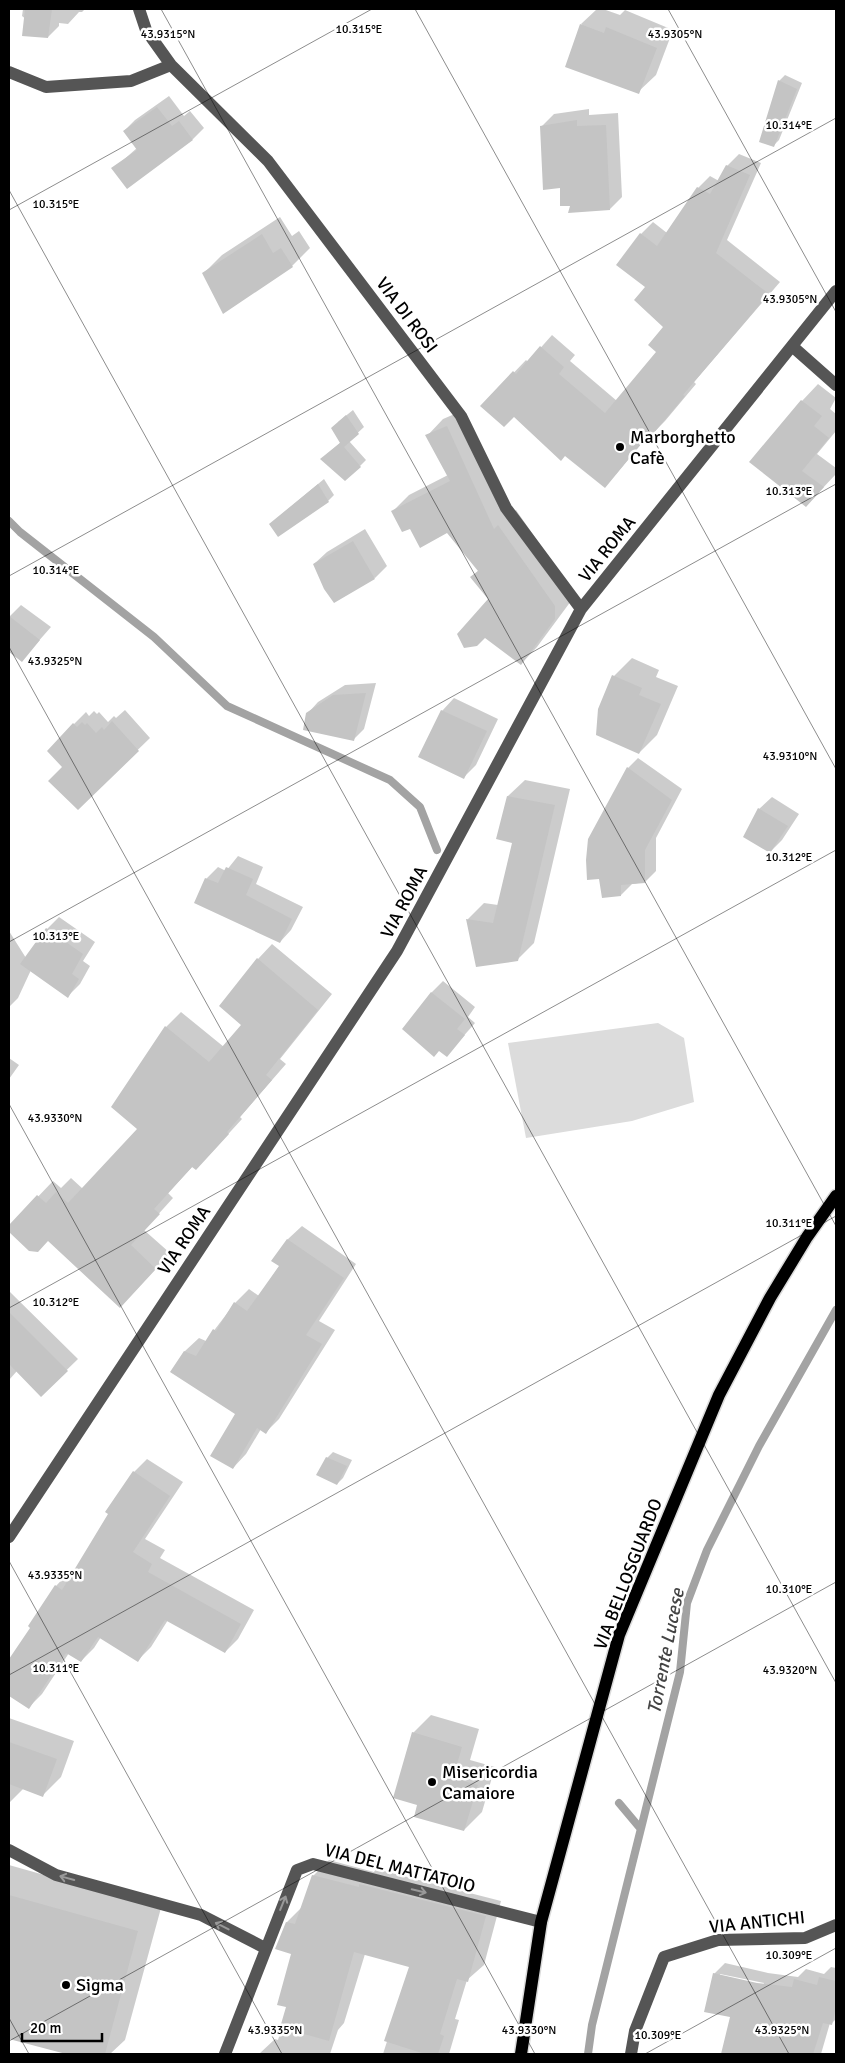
<svg xmlns="http://www.w3.org/2000/svg" width="845" height="2063" font-family="Signika,sans-serif">
	<style>
		.green { fill: #dcdcdc }
		.shadow { fill: #0003; fill-rule: evenodd }
		.lines { fill: none; stroke-linecap: round; stroke-linejoin: round }
		.stream { stroke: #a3a3a3; stroke-width: 8 }
		.building { fill: #c4c4c4 }
		.major-casing { stroke: #dbdbdb; stroke-width: 15 }
		.minor { stroke: #555; stroke-width: 12 }
		.major { stroke: #000; stroke-width: 12 }
		.oneway { stroke: #999 }
		.ticks { fill: none; stroke: #000; stroke-width: 1; stroke-opacity: 0.45 }
		.poi-dot { fill: #000; stroke: #fff; stroke-width: 2 }
		.labels { text-anchor: middle; stroke-width: 5; stroke-linejoin: round; paint-order: stroke }
		.street-label { font-size: 18px; fill: #000; stroke: #fff }
		.poi-label { font-size: 18px; fill: #000; stroke: #fff; text-anchor: start }
		.water-label { font-size: 19px; font-style: italic; fill: #444; stroke: #fff }
		.ticks-label { font-size: 12px; text-anchor: middle; fill: #000; stroke: #fff; stroke-width: 5; stroke-linejoin: round; paint-order: stroke }
	</style>
	<rect width="100%" height="100%" fill="#fff"/>
	<path class="green" d="M 658,1023 L 684,1038 L 694,1102 L 632,1121 L 526,1138 L 508,1043 Z"/>
	<path class="shadow" d="M 23,9 L 85,9 L 82,12 L 79,12 L 68,24 L 59,23 L 59,26 L 48,37 L 22,16 Z
		M 597,9 L 603,9 L 620,15 L 625,10 L 673,30 L 656,75 L 638,92 L 581,24 Z
		M 785,75 L 802,83 L 779,140 L 774,145 L 779,81 Z
		M 169,96 L 184,116 L 190,111 L 204,128 L 193,139 L 113,169 L 137,148 L 124,131 L 135,120 Z
		M 589,109 L 589,115 L 618,113 L 622,197 L 610,209 L 572,204 L 561,187 L 542,126 L 554,114 Z
		M 739,154 L 761,163 L 727,240 L 780,282 L 694,382 L 696,384 L 665,421 L 653,433 L 652,431 L 616,474 L 514,415 L 482,406 L 526,360 L 528,362 L 552,335 L 575,355 L 570,361 L 617,401 L 658,352 L 664,327 L 646,287 L 618,265 L 641,234 L 653,222 L 667,233 L 698,188 L 710,176 L 719,181 L 727,166 Z
		M 280,217 L 292,236 L 299,231 L 310,248 L 292,266 L 204,273 L 222,255 Z
		M 818,384 L 836,398 L 830,409 L 836,414 L 836,431 L 817,454 L 836,468 L 836,474 L 806,506 L 751,461 L 802,401 Z
		M 353,410 L 364,427 L 349,441 L 366,460 L 360,466 L 327,454 L 341,442 L 338,422 Z
		M 464,410 L 511,513 L 516,510 L 571,589 L 571,601 L 537,647 L 521,664 L 489,599 L 472,577 L 479,570 L 447,531 L 410,527 L 392,512 L 409,495 L 448,475 L 427,436 L 443,419 Z
		M 324,479 L 334,495 L 328,501 L 276,519 Z
		M 365,529 L 387,566 L 375,578 L 314,564 L 327,552 Z
		M 21,605 L 51,627 L 22,660 L 9,650 L 9,617 Z
		M 632,658 L 659,670 L 656,677 L 678,686 L 657,735 L 639,753 L 614,676 Z
		M 376,683 L 364,729 L 353,740 L 308,713 L 318,702 L 345,685 Z
		M 454,698 L 498,719 L 476,765 L 464,777 L 442,711 Z
		M 125,710 L 150,738 L 78,808 L 64,767 L 74,724 L 86,712 L 89,716 L 94,711 L 97,714 L 99,712 L 108,722 L 114,716 L 116,718 Z
		M 638,758 L 682,789 L 656,838 L 656,871 L 645,882 L 632,884 L 621,895 L 600,877 L 628,768 Z
		M 525,780 L 570,789 L 534,943 L 517,960 L 477,966 L 468,919 L 484,903 L 498,905 L 513,842 L 498,838 L 508,796 Z
		M 772,797 L 799,814 L 782,840 L 770,852 L 745,837 L 759,809 Z
		M 238,856 L 263,867 L 256,884 L 303,907 L 291,930 L 280,942 L 206,879 L 218,867 L 226,871 Z
		M 59,917 L 95,942 L 83,961 L 90,966 L 80,984 L 68,996 L 31,970 L 18,998 L 9,1007 L 9,931 L 26,958 L 47,929 Z
		M 272,944 L 332,994 L 280,1059 L 286,1064 L 240,1117 L 242,1119 L 210,1154 L 193,1166 L 168,1193 L 173,1198 L 144,1230 L 170,1253 L 135,1291 L 49,1240 L 29,1250 L 9,1230 L 9,1227 L 53,1181 L 61,1188 L 71,1178 L 83,1189 L 139,1129 L 113,1107 L 166,1027 L 181,1012 L 224,1047 L 243,1025 L 258,959 Z
		M 443,981 L 475,1007 L 468,1017 L 475,1023 L 447,1055 L 404,1029 L 432,992 Z
		M 9,1058 L 19,1065 L 9,1079 Z
		M 302,1226 L 356,1264 L 319,1321 L 335,1330 L 279,1419 L 266,1432 L 261,1429 L 246,1454 L 233,1468 L 237,1413 L 171,1372 L 185,1351 L 199,1338 L 206,1341 L 235,1303 L 249,1289 L 259,1296 L 280,1265 L 273,1260 L 288,1239 Z
		M 9,1291 L 78,1359 L 41,1395 L 17,1371 L 9,1380 Z
		M 333,1452 L 352,1460 L 343,1478 L 337,1484 L 327,1458 Z
		M 147,1459 L 183,1482 L 145,1539 L 165,1550 L 160,1558 L 254,1610 L 238,1639 L 225,1652 L 168,1620 L 151,1647 L 138,1660 L 101,1637 L 94,1648 L 81,1661 L 69,1653 L 42,1694 L 29,1707 L 9,1695 L 9,1662 L 32,1628 L 29,1626 L 56,1586 L 69,1572 L 73,1575 L 134,1472 Z
		M 431,1715 L 479,1729 L 470,1760 L 495,1767 L 482,1812 L 464,1830 L 419,1804 L 413,1733 Z
		M 9,1718 L 74,1741 L 61,1777 L 43,1795 L 24,1788 L 9,1803 Z
		M 329,1860 L 374,1872 L 376,1869 L 501,1901 L 484,1965 L 467,1980 L 455,2019 L 459,2020 L 449,2054 L 383,2054 L 411,1966 L 365,1954 L 344,2023 L 338,2030 L 330,2054 L 259,2054 L 275,2039 L 278,2040 L 288,2007 L 292,1953 L 287,1922 L 302,1907 L 313,1876 Z
		M 9,1865 L 161,1908 L 125,2040 L 110,2054 L 71,2054 L 9,2037 Z
		M 725,1963 L 768,1973 L 798,1977 L 806,1969 L 824,1974 L 831,1967 L 836,1968 L 836,2019 L 832,2023 L 830,2023 L 821,2054 L 723,2054 L 732,2016 L 714,1974 ZM 720,1974 L 764,1983 L 763,1986 L 720,1976 Z"/>
	<g class="lines">
		<path class="stream" d="M 9,521 L 20,532 L 154,637 L 227,706 L 390,780 L 420,807 L 437,850
			M 619,1803 L 640,1828
			M 588,2054 L 592,2025 L 680,1672 L 687,1603 L 707,1550 L 759,1446 L 836,1310"/>
	</g>
	<path class="building" d="M 25,9 L 52,9 L 48,38 L 22,36 Z
		M 580,24 L 604,33 L 606,27 L 657,48 L 639,94 L 565,67 Z
		M 778,80 L 797,89 L 774,147 L 759,142 Z
		M 157,107 L 172,126 L 179,121 L 193,140 L 127,189 L 111,168 L 137,150 L 123,131 Z
		M 577,120 L 577,126 L 606,125 L 610,210 L 568,213 L 570,206 L 560,206 L 560,188 L 543,190 L 540,126 Z
		M 726,165 L 750,175 L 716,253 L 769,294 L 683,395 L 685,396 L 653,434 L 651,432 L 605,488 L 565,456 L 561,461 L 514,417 L 504,427 L 480,406 L 513,371 L 516,374 L 540,346 L 564,367 L 559,374 L 605,413 L 656,352 L 648,345 L 663,327 L 634,300 L 645,287 L 616,265 L 640,233 L 657,246 L 697,187 L 710,194 Z
		M 262,234 L 273,253 L 281,248 L 293,267 L 223,314 L 202,273 Z
		M 801,400 L 822,416 L 814,426 L 829,438 L 802,471 L 824,487 L 806,507 L 749,462 Z
		M 346,415 L 359,434 L 344,447 L 361,467 L 345,481 L 320,459 L 340,443 L 331,428 Z
		M 447,426 L 494,529 L 498,525 L 555,606 L 555,619 L 521,665 L 485,638 L 477,646 L 464,648 L 457,634 L 488,599 L 470,577 L 478,571 L 447,533 L 420,548 L 410,529 L 402,532 L 391,511 L 450,481 L 425,435 Z
		M 318,484 L 329,502 L 278,537 L 269,524 Z
		M 353,541 L 375,579 L 334,603 L 324,589 L 313,564 Z
		M 9,616 L 40,640 L 22,662 L 9,652 Z
		M 612,675 L 642,688 L 639,695 L 661,704 L 639,754 L 596,735 L 598,709 Z
		M 366,693 L 354,741 L 303,730 L 306,713 L 333,695 Z
		M 441,710 L 487,731 L 464,779 L 418,757 Z
		M 112,721 L 139,751 L 78,810 L 48,781 L 62,767 L 47,751 L 73,723 L 77,727 L 82,722 L 85,725 L 87,723 L 96,733 L 102,727 L 104,730 Z
		M 627,767 L 672,800 L 645,850 L 645,883 L 621,885 L 621,896 L 602,898 L 599,879 L 587,880 L 586,860 L 588,839 Z
		M 507,796 L 555,805 L 518,961 L 476,967 L 466,919 L 493,923 L 512,843 L 496,839 Z
		M 758,808 L 788,826 L 770,853 L 743,837 Z
		M 226,867 L 253,879 L 246,895 L 292,919 L 280,943 L 194,903 L 205,878 L 218,883 Z
		M 46,928 L 83,954 L 72,974 L 79,979 L 68,998 L 20,964 Z
		M 257,958 L 318,1010 L 266,1075 L 272,1080 L 227,1132 L 229,1134 L 196,1170 L 192,1167 L 154,1209 L 160,1214 L 131,1245 L 156,1269 L 120,1308 L 48,1241 L 38,1252 L 29,1251 L 9,1232 L 9,1225 L 37,1195 L 46,1203 L 56,1192 L 68,1203 L 137,1129 L 111,1107 L 165,1026 L 209,1062 L 241,1025 L 219,1006 Z
		M 431,992 L 465,1019 L 457,1029 L 465,1035 L 447,1057 L 439,1051 L 434,1057 L 402,1029 Z
		M 287,1239 L 344,1278 L 306,1335 L 322,1344 L 266,1434 L 257,1428 L 233,1469 L 210,1456 L 235,1414 L 170,1372 L 184,1351 L 196,1356 L 213,1329 L 216,1331 L 234,1302 L 247,1311 L 279,1266 L 271,1261 Z
		M 9,1312 L 68,1371 L 41,1397 L 9,1364 Z
		M 326,1457 L 347,1466 L 337,1485 L 316,1475 Z
		M 133,1471 L 170,1496 L 133,1552 L 152,1564 L 148,1572 L 241,1624 L 225,1653 L 165,1620 L 138,1662 L 98,1637 L 81,1662 L 66,1653 L 29,1709 L 9,1696 L 9,1659 L 30,1628 L 28,1626 L 55,1585 L 62,1590 L 108,1514 L 105,1512 Z
		M 412,1732 L 462,1747 L 453,1778 L 478,1785 L 464,1831 L 414,1817 L 417,1805 L 393,1798 Z
		M 9,1742 L 57,1759 L 43,1797 L 9,1784 Z
		M 312,1875 L 359,1887 L 359,1884 L 486,1916 L 468,1982 L 457,1979 L 440,2034 L 444,2036 L 438,2054 L 425,2054 L 384,2041 L 409,1967 L 354,1952 L 329,2041 L 304,2034 L 305,2030 L 281,2024 L 286,2007 L 277,2005 L 291,1954 L 275,1949 L 286,1922 L 295,1924 Z
		M 9,1895 L 138,1931 L 105,2054 L 66,2054 L 9,2039 Z
		M 713,1973 L 757,1983 L 792,1987 L 794,1979 L 817,1985 L 819,1977 L 836,1981 L 836,2007 L 832,2025 L 823,2023 L 813,2054 L 721,2054 L 730,2017 L 704,2012 Z"/>
	<g class="lines">
		<g class="major-casing">
			<path id="major" d="M 521,2054 L 541,1922 L 619,1635 L 719,1395 L 770,1298 L 807,1237 L 836,1196"/>
		</g>
		<path class="minor" d="M 139,9 L 146,30 L 171,65 L 268,161 L 461,416 L 506,508 L 581,609
			M 9,72 L 46,87 L 131,81 L 171,65
			M 792,346 L 836,385
			M 9,1537 L 397,951 L 581,609 L 836,291
			M 9,1850 L 56,1875 L 201,1915 L 265,1948
			M 225,2054 L 297,1870 L 313,1864 L 541,1922
			M 631,2054 L 635,2031 L 664,1957 L 718,1940 L 805,1938 L 836,1925"/>
		<use href="#major" class="major"/>
	</g>
	<defs><path id="oneway-shaft" d="M-6 0H5M1.5-3L5.5 0L1.5 3" fill="none" stroke-width="1.6" stroke-linecap="round" stroke-linejoin="round" transform="scale(1.25)"/></defs>
	<g class="oneway">
		<use href="#oneway-shaft" transform="translate(67 1878) rotate(-165)"/>
		<use href="#oneway-shaft" transform="translate(419 1891) rotate(14)"/>
		<use href="#oneway-shaft" transform="translate(283 1903) rotate(-68)"/>
		<use href="#oneway-shaft" transform="translate(222 1926) rotate(-153)"/>
	</g>
	<path class="ticks" d="M 161,9 L 836,1226M 415,9 L 836,769M 668,9 L 836,312M 9,190 L 836,1683M 9,210 L 372,9M 9,576 L 836,118M 9,647 L 789,2054M 9,942 L 836,484M 9,1104 L 535,2054M 9,1308 L 836,850M 9,1561 L 282,2054M 9,1675 L 836,1216M 9,2018 L 29,2054M 9,2041 L 836,1582M 645,2054 L 836,1948"/>
	<g class="poi-dot">
		<circle cx="620" cy="447" r="5"/>
		<circle cx="432" cy="1782" r="5"/>
		<circle cx="66" cy="1985" r="5"/>
	</g>
	<g class="labels">
		<g class="street-label">
			<text transform="translate(407 315) rotate(53)" y="6">VIA DI ROSI</text>
			<text transform="translate(607 549) rotate(-51)" y="6">VIA ROMA</text>
			<text transform="translate(404 902) rotate(-62)" y="6">VIA ROMA</text>
			<text transform="translate(184 1240) rotate(-56)" y="6">VIA ROMA</text>
			<text transform="translate(628 1574) rotate(-69)" y="6">VIA BELLOSGUARDO</text>
			<text transform="translate(400 1868) rotate(14)" y="6">VIA DEL MATTATOIO</text>
			<text transform="translate(757 1922) rotate(-6)" y="6">VIA ANTICHI</text>
		</g>
		<g class="poi-label">
			<text x="630" y="443">Marborghetto<tspan x="630" dy="21">Cafè</tspan></text>
			<text x="442" y="1778">Misericordia<tspan x="442" dy="21">Camaiore</tspan></text>
			<text x="76" y="1991">Sigma</text>
		</g>
		<g class="water-label">
			<text transform="translate(665 1651) rotate(-79)" y="7">Torrente Lucese</text>
		</g>
	</g>
	<g class="ticks-label">
		<text x="359" y="33">10.315°E</text>
		<text x="168" y="38">43.9315°N</text>
		<text x="675" y="38">43.9305°N</text>
		<text x="789" y="129">10.314°E</text>
		<text x="56" y="208">10.315°E</text>
		<text x="790" y="303">43.9305°N</text>
		<text x="789" y="495">10.313°E</text>
		<text x="56" y="574">10.314°E</text>
		<text x="55" y="665">43.9325°N</text>
		<text x="790" y="760">43.9310°N</text>
		<text x="789" y="861">10.312°E</text>
		<text x="56" y="940">10.313°E</text>
		<text x="55" y="1122">43.9330°N</text>
		<text x="789" y="1227">10.311°E</text>
		<text x="56" y="1306">10.312°E</text>
		<text x="55" y="1579">43.9335°N</text>
		<text x="789" y="1593">10.310°E</text>
		<text x="56" y="1672">10.311°E</text>
		<text x="790" y="1674">43.9320°N</text>
		<text x="789" y="1959">10.309°E</text>
		<text x="275" y="2034">43.9335°N</text>
		<text x="529" y="2034">43.9330°N</text>
		<text x="782" y="2034">43.9325°N</text>
		<text x="658" y="2039">10.309°E</text>
	</g>
	<rect width="845" height="2063" fill="none" stroke="#000000" stroke-width="20"/>
	<path d="M22 2033v8h80v-8" fill="none" stroke="#000000" stroke-width="2.5"/>
	<text x="30" y="2033" font-size="15" fill="#000000" stroke="#ffffff" stroke-width="4" paint-order="stroke">20 m</text>
</svg>
